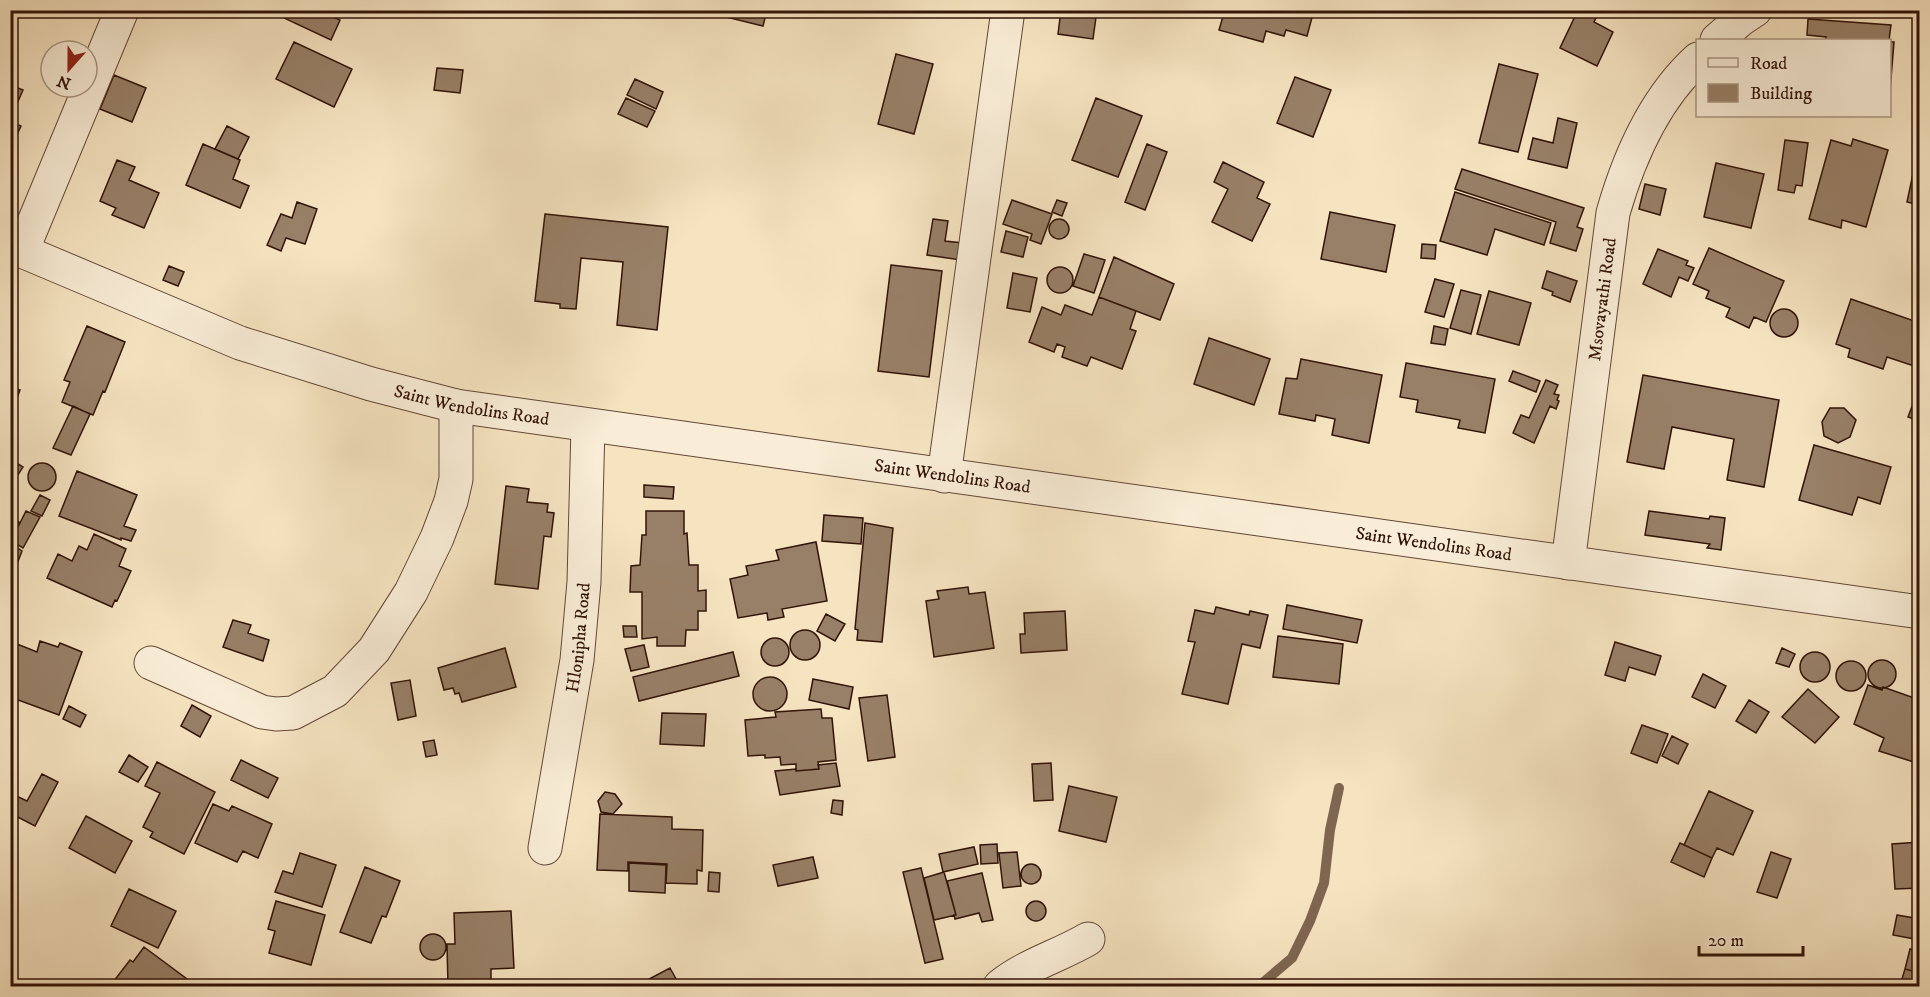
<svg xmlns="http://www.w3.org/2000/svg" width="1930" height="997" font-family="'IM FELL DW Pica',serif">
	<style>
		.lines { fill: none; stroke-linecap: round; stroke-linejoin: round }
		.stream { stroke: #7f6651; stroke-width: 10 }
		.building { fill: #988068; stroke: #321308; stroke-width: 1.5 }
		.minor-casing { stroke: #634736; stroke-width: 35 }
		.minor { stroke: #f9edd7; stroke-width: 33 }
		.labels { text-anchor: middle; stroke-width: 6; stroke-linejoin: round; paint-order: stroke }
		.street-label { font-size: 18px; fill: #321308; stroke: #f9edd7 }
	</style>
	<rect width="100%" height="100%" fill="#f6e4c1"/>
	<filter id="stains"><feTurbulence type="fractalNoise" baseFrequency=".00333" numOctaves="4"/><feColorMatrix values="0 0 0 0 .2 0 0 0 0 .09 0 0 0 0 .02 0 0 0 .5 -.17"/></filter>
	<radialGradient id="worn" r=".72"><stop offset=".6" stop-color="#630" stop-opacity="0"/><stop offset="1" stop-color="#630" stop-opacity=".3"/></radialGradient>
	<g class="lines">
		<path class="stream" d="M 1259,986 L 1292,958 L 1310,921 L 1324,883 L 1330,830 L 1339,788"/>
	</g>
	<path class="building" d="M 288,10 L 319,10 L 340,20 L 331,40 L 284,18 Z
		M 723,10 L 767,10 L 763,26 L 722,16 Z
		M 1061,10 L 1097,10 L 1093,39 L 1058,34 Z
		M 1215,10 L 1314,10 L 1307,36 L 1286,30 L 1284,36 L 1266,31 L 1263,42 L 1219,30 L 1224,13 Z
		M 1578,10 L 1600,10 L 1594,22 L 1613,32 L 1597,66 L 1560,48 Z
		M 1808,19 L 1891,25 L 1889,40 L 1826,40 L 1826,37 L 1807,35 Z
		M 294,42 L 352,69 L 334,107 L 276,79 Z
		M 1890,42 L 1894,42 L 1890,91 Z
		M 896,54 L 933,64 L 914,134 L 878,124 Z
		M 1499,64 L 1538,74 L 1518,152 L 1479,143 Z
		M 437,68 L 463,70 L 460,93 L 434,90 Z
		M 114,75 L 146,88 L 132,122 L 100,109 Z
		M 1295,77 L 1331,90 L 1313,137 L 1277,123 Z
		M 635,79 L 663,92 L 656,109 L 627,95 Z
		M 10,85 L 23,90 L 10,120 Z
		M 626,98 L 655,111 L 647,127 L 618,114 Z
		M 1096,98 L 1142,116 L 1118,177 L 1072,160 Z
		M 1558,118 L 1577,123 L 1567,168 L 1528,159 L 1533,138 L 1553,143 Z
		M 10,121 L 21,126 L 13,143 L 10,142 Z
		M 227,126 L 249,137 L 238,159 L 215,149 Z
		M 1853,139 L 1888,150 L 1866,227 L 1842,220 L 1841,228 L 1809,219 L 1831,140 L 1851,146 Z
		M 1785,140 L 1808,143 L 1802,186 L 1796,185 L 1794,193 L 1778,190 Z
		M 203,144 L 240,160 L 233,179 L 249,186 L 240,208 L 186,185 Z
		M 1147,144 L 1167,152 L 1145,210 L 1125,202 Z
		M 1917,155 L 1920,156 L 1920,205 L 1907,202 Z
		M 117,160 L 135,167 L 129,180 L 159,193 L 144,228 L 112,215 L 116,208 L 100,201 Z
		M 1223,162 L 1264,182 L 1257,198 L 1270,204 L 1252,241 L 1212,222 L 1228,189 L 1214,182 Z
		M 1716,163 L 1764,174 L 1751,228 L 1704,217 Z
		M 1462,169 L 1584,208 L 1577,227 L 1583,229 L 1576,251 L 1550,243 L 1556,222 L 1455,189 Z
		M 1645,184 L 1666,189 L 1660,215 L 1639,209 Z
		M 1455,192 L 1551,223 L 1544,245 L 1495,229 L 1487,255 L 1440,241 Z
		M 1012,200 L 1052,214 L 1041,244 L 1030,240 L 1032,234 L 1003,224 Z
		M 1057,200 L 1067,203 L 1062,216 L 1052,212 Z
		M 297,202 L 317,209 L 305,244 L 286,238 L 281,251 L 267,245 L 281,214 L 292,218 Z
		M 1330,212 L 1395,225 L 1386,272 L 1321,259 Z
		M 545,214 L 668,227 L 657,330 L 617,325 L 623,262 L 581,258 L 576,309 L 560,308 L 560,304 L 535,301 Z
		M 933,219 L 948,221 L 945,241 L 963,243 L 961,260 L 927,255 Z
		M1049 229a10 10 0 1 1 20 0a10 10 0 1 1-20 0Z
		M 1006,231 L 1028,237 L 1023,257 L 1001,252 Z
		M 1422,244 L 1436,245 L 1435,259 L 1421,258 Z
		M 1709,248 L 1784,281 L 1766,322 L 1754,317 L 1749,328 L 1726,317 L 1730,308 L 1706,298 L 1709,291 L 1693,284 Z
		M 1658,249 L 1688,261 L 1686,265 L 1694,268 L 1688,281 L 1679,277 L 1671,297 L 1643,284 Z
		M 1084,254 L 1105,260 L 1094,293 L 1073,286 Z
		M 1114,257 L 1174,284 L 1160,320 L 1099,297 Z
		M 891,265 L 942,271 L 929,377 L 878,371 Z
		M 169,266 L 184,272 L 178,286 L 163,280 Z
		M1047 280a13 13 0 1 1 26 0a13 13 0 1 1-26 0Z
		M 1547,271 L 1577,281 L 1570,302 L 1552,295 L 1553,292 L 1542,288 Z
		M 1013,273 L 1037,278 L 1030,312 L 1007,308 Z
		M 1435,279 L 1454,284 L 1444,317 L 1425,312 Z
		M 1461,290 L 1481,295 L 1471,334 L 1450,328 Z
		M 1489,291 L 1531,303 L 1519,345 L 1477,334 Z
		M 1099,297 L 1136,311 L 1130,329 L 1136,331 L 1122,369 L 1091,357 L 1087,366 L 1062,357 L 1065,347 L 1057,344 L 1054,352 L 1029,342 L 1042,307 L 1061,315 L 1065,305 L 1092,315 Z
		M 1851,299 L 1920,323 L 1920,368 L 1887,357 L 1883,369 L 1848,357 L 1850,349 L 1836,344 Z
		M1770 323a14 14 0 1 1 28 0a14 14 0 1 1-28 0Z
		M 87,326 L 125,342 L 105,392 L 103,391 L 93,415 L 62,402 L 70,382 L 64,380 Z
		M 1434,326 L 1448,329 L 1445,345 L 1431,343 Z
		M 1209,338 L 1270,359 L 1254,405 L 1194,384 Z
		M 1301,359 L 1382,375 L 1369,443 L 1332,435 L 1335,419 L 1316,415 L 1315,421 L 1279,414 L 1286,378 L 1297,379 Z
		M 1406,363 L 1495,379 L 1485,433 L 1458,428 L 1460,420 L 1416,412 L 1418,400 L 1400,397 Z
		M 1513,371 L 1540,381 L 1536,392 L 1509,381 Z
		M 1643,375 L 1779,400 L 1764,487 L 1727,480 L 1734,439 L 1672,427 L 1664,469 L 1627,462 Z
		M 1546,380 L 1558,385 L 1554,394 L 1559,395 L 1557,400 L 1559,401 L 1556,409 L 1550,406 L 1534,443 L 1513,433 L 1521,415 L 1529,418 Z
		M 10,387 L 20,390 L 10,417 Z
		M 1914,401 L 1920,403 L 1920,421 L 1908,417 Z
		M 73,406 L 90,414 L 71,455 L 53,448 Z
		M 1830,408 L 1844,408 L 1856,420 L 1850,437 L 1838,443 L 1824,436 L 1822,422 Z
		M 1814,445 L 1891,467 L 1880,504 L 1858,497 L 1852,515 L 1799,500 Z
		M 10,459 L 23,467 L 10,487 Z
		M28 477a14 14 0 1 1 28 0a14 14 0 1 1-28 0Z
		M 77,471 L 137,495 L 124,526 L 136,530 L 131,541 L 121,538 L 121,540 L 59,516 Z
		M 644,485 L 674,487 L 673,499 L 644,497 Z
		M 506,486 L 529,489 L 527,502 L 548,504 L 547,512 L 554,513 L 551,537 L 544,536 L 538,589 L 495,584 Z
		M 40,495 L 50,500 L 42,516 L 31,511 Z
		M 26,511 L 40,517 L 23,548 L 11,541 Z
		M 646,511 L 684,511 L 684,534 L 687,533 L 689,565 L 698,565 L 698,591 L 706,590 L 706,611 L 698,611 L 698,630 L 686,630 L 685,646 L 657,646 L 657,637 L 642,639 L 642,592 L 630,592 L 631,566 L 640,565 L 642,535 L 646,535 Z
		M 1649,511 L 1709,519 L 1710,516 L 1725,518 L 1721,550 L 1707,548 L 1710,544 L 1645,535 Z
		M 824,515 L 863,518 L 861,544 L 822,541 Z
		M 10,516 L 19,522 L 10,540 Z
		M 865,523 L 893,528 L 882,642 L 857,640 L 858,630 L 855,629 Z
		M 94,534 L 126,549 L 119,566 L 131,571 L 117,601 L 115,600 L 112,607 L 47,578 L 58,554 L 72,561 L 79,546 L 87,550 Z
		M 816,542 L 827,601 L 782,609 L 784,617 L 768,620 L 767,613 L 738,618 L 730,579 L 748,575 L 746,566 L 779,560 L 776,550 Z
		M 10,543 L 22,551 L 12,577 L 10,576 Z
		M 968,587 L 969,594 L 985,592 L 994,648 L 934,657 L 926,601 L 939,599 L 937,591 Z
		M 1287,605 L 1362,620 L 1357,643 L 1283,629 Z
		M 1216,607 L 1249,615 L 1250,611 L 1268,615 L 1260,648 L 1242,644 L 1228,704 L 1182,694 L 1195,642 L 1188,641 L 1195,610 L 1214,614 Z
		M 1065,611 L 1067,650 L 1021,653 L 1020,634 L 1025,634 L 1024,613 Z
		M 826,614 L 845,624 L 835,641 L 817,631 Z
		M 233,620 L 251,625 L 248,633 L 269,640 L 263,661 L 223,647 Z
		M 623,626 L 636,626 L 637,637 L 624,637 Z
		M790 645a15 15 0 1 1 30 0a15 15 0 1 1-30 0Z
		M 1278,636 L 1343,644 L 1339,684 L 1273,677 Z
		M761 652a14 14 0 1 1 28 0a14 14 0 1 1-28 0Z
		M 40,641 L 58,647 L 60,643 L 82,652 L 59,715 L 10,697 L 10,661 L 17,644 L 37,652 Z
		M 1615,642 L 1661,656 L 1655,675 L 1629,667 L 1625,681 L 1605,675 Z
		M 644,645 L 649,667 L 631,671 L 625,649 Z
		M 505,648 L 516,687 L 462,702 L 459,693 L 455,694 L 453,688 L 444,690 L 438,668 Z
		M 1782,648 L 1795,654 L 1789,667 L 1776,663 Z
		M1800 667a15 15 0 1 1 30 0a15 15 0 1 1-30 0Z
		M 733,652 L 739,676 L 639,701 L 633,677 Z
		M1868 674a14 14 0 1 1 28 0a14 14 0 1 1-28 0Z
		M1836 676a15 15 0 1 1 30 0a15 15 0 1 1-30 0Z
		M 1703,674 L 1726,686 L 1715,708 L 1692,697 Z
		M753 694a17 17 0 1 1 34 0a17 17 0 1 1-34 0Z
		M 813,679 L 853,687 L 849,709 L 809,700 Z
		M 410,680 L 416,716 L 398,720 L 391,683 Z
		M 1868,685 L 1882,690 L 1883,687 L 1920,700 L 1920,764 L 1879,751 L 1884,738 L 1854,724 Z
		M 1808,689 L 1839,717 L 1815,743 L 1782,717 Z
		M 887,695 L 895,757 L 868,761 L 859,698 Z
		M 1749,700 L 1769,712 L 1756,733 L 1736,721 Z
		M 192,705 L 211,716 L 200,737 L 181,726 Z
		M 69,706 L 86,715 L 80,727 L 63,719 Z
		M 821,709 L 822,718 L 832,718 L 836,760 L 818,762 L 819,769 L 796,771 L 796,764 L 781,765 L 780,757 L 765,758 L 765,755 L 748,756 L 745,720 L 776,717 L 775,712 Z
		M 662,713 L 706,714 L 704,746 L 660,744 Z
		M 1642,725 L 1668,734 L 1657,763 L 1631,753 Z
		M 1672,736 L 1688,744 L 1678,764 L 1662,756 Z
		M 434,740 L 437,755 L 426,757 L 423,742 Z
		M 129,755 L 148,767 L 138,782 L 119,772 Z
		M 241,760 L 278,778 L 268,798 L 231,780 Z
		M 157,762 L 215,792 L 184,854 L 150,837 L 153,832 L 143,827 L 160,793 L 145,786 Z
		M 836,763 L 840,786 L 780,795 L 775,771 L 796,769 L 796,771 L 819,769 L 818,765 Z
		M 1051,763 L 1053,800 L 1034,801 L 1032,764 Z
		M 42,774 L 58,782 L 35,826 L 10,813 L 10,796 L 12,794 L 27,801 Z
		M 1069,786 L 1117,797 L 1106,842 L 1059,831 Z
		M 1709,791 L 1753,811 L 1733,855 L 1717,848 L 1712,858 L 1684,845 Z
		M 605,792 L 615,794 L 622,804 L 613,814 L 601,812 L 598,801 Z
		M 833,800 L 843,801 L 842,815 L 831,813 Z
		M 213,804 L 229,811 L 232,806 L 272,824 L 258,858 L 243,851 L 237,862 L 195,843 Z
		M 600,814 L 672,817 L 672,829 L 703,830 L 702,871 L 697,870 L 697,884 L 666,883 L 667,864 L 628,862 L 628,871 L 597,870 Z
		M 86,816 L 132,841 L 115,873 L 69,848 Z
		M 1920,842 L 1920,888 L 1895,889 L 1892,844 Z
		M 1680,843 L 1712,858 L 1704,877 L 1671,862 Z
		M 997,844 L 998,863 L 981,864 L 980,845 Z
		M 974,847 L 978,864 L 943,872 L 939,854 Z
		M 1017,852 L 1021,886 L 1003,888 L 999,853 Z
		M 1771,852 L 1791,859 L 1777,898 L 1757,892 Z
		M 300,853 L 336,865 L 322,907 L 275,892 L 283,871 L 293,874 Z
		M 813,857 L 818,878 L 778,886 L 773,865 Z
		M 629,863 L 666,865 L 665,893 L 629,891 Z
		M1021 874a10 10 0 1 1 20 0a10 10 0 1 1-20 0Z
		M 365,867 L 400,881 L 386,917 L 382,916 L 371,943 L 340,932 Z
		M 921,868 L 943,959 L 925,963 L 903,872 Z
		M 709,872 L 720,873 L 719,892 L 708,891 Z
		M 944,872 L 956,915 L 934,920 L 924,878 Z
		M 982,873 L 993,920 L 982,922 L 979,913 L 955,919 L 954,915 L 956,915 L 947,881 Z
		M 129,889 L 176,911 L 158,948 L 111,926 Z
		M 276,901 L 325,915 L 311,965 L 269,953 L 275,931 L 268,929 Z
		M1026 911a10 10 0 1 1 20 0a10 10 0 1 1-20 0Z
		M 511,911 L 514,968 L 491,969 L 491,986 L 448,986 L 447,944 L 455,944 L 454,913 Z
		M 1897,915 L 1920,919 L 1920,940 L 1893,935 Z
		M420 947a13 13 0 1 1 26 0a13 13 0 1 1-26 0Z
		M 144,947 L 191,982 L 188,986 L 110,986 L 130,960 L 133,962 Z
		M 1910,949 L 1920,951 L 1920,973 L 1905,969 Z
		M 670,968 L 680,986 L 636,986 Z
		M 1905,969 L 1920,973 L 1920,986 L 1900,986 Z"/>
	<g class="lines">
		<g class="minor-casing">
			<g id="minor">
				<path d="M 1717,40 L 1740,20 L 1755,10"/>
				<path id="s1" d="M 10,246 L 240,343 L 371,384 L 456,406 L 1920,612"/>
				<path d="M 22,251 L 122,10"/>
				<path d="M 944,476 L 1008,10"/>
				<path id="s2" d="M 1568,563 L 1613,213 C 1629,157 1654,99 1698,59"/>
				<path d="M 151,663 L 262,712 L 276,714 L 293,713 L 335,691 L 374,650 L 411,592 L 437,538 L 451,501 L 456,479 L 456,406"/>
				<path id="s3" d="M 545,848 L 577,660 L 584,582 L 588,426"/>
				<path d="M 1000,986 C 1026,965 1059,956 1088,939"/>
			</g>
		</g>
		<use href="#minor" class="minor"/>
	</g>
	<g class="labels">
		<g class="street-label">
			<text dy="6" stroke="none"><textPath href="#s2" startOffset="266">Msovayathi Road</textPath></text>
			<text dy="6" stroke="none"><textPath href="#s1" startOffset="490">Saint Wendolins Road</textPath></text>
			<text dy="6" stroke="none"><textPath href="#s1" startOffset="976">Saint Wendolins Road</textPath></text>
			<text dy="6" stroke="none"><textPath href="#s1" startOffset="1462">Saint Wendolins Road</textPath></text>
			<text dy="6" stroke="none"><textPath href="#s3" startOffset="213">Hlonipha Road</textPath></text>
		</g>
	</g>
	<rect width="1930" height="997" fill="none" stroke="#f6e4c1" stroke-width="36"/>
	<rect x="12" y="12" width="1906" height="973" fill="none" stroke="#321308" stroke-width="3"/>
	<rect x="18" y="18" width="1894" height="961" fill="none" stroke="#321308" stroke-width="1.5"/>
	<rect x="1696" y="39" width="195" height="78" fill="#f9edd7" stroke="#a99684" stroke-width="1.5"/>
	<rect x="1708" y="58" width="30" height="9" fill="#f9edd7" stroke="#a99684" stroke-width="1.5"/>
	<text x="1750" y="69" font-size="18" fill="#321308">Road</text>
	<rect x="1708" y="84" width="30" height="18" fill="#988068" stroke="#a99684" stroke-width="1.5"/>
	<text x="1750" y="99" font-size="18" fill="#321308">Building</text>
	<g transform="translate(69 69) rotate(201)"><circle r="28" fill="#f9edd7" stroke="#a99684" stroke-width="1.5"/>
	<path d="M0-4.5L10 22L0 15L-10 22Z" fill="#8f2418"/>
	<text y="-9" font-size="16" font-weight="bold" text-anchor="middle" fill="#321308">N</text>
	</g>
	<path d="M1699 946v9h104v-9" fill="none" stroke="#321308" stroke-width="3"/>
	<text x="1708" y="946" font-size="18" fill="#321308" stroke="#f9edd7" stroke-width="4.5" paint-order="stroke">20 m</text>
	<rect width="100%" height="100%" filter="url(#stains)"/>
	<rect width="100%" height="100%" fill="url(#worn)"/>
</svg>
